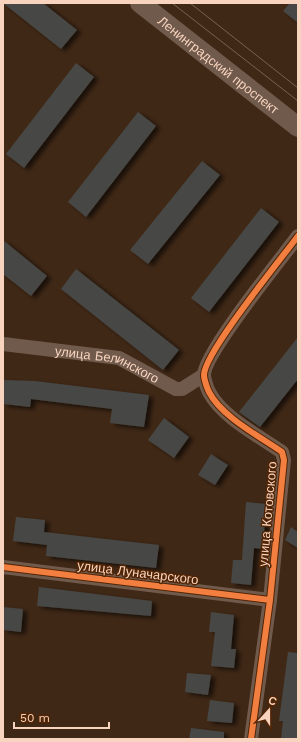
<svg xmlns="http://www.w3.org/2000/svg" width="301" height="742" font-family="'Work Sans',sans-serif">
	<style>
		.building { fill: #474744; filter: url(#shadow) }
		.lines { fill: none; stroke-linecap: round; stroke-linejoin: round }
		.street { stroke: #705a4c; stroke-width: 14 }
		.secondary { stroke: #705a4c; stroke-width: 20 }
		.tram { stroke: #766254; stroke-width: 1 }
		.cycleway-casing { stroke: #522505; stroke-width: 8 }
		.cycleway { stroke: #f27e40; stroke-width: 6 }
		.labels { text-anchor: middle; stroke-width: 3; stroke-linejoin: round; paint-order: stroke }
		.street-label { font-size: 13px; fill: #f8d4bf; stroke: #522505 }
	</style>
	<defs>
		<filter id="shadow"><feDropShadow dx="4.5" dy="2.5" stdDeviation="2" flood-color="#0009"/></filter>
	</defs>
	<rect width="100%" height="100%" fill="#402816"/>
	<path class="building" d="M 3,3 L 43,3 L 77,30 L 61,49 Z
		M 290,3 L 298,3 L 298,23 L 283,11 Z
		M 76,63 L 94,77 L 24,168 L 6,154 Z
		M 138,112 L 156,126 L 86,217 L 68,202 Z
		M 202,161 L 220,175 L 148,264 L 130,250 Z
		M 261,208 L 279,222 L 209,312 L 191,298 Z
		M 3,240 L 47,276 L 31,296 L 3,274 Z
		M 76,269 L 179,350 L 163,370 L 61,289 Z
		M 298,337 L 298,379 L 260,427 L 239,412 Z
		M 3,380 L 35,381 L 149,395 L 144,427 L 110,423 L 112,409 L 31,399 L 30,407 L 3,404 Z
		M 164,418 L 189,437 L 174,458 L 148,440 Z
		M 211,454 L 228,465 L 215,485 L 198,475 Z
		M 246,502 L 266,504 L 263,549 L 254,548 L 251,585 L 231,583 L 233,560 L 242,560 Z
		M 16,517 L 45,520 L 44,532 L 159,545 L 156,568 L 46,556 L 47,545 L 13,541 Z
		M 291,527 L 298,532 L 298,548 L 285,540 Z
		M 39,587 L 152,601 L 151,616 L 37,606 Z
		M 3,607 L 23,609 L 21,632 L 3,630 Z
		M 211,612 L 234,615 L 231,649 L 236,649 L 234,668 L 211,666 L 215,632 L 209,632 Z
		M 288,652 L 298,653 L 298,739 L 281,739 L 283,721 L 279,721 Z
		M 187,673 L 211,675 L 208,695 L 185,692 Z
		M 210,700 L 234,703 L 232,723 L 207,721 Z
		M 191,728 L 224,732 L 224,739 L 189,739 Z"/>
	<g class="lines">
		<g class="street">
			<path id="s1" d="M 3,344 L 119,358 L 176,389 L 182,389 L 204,375"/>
			<path d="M 3,567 L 270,600"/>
			<path d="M 251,739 L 270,600 L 284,460 L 282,452 C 259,436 222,417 209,392 C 207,388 204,379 204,375 C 204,353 281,259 298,236"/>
		</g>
		<path class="secondary" id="s2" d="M 140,3 L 298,127"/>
		<path class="tram" d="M 172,3 L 298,101
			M 190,3 L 298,88"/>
		<g class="cycleway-casing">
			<path id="cycleway" d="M 3,567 L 270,600
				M 251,739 L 270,600 L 284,460 L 282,452 C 259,436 222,417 209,392 C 207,388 204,379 204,375 C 204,353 281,259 298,236"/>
		</g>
		<use href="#cycleway" class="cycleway"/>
	</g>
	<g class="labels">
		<g class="street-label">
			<text dy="5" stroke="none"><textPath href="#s2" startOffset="100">Ленинградский проспект</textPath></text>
			<text dy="5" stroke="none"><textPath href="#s1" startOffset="107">улица Белинского</textPath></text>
			<text transform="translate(267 514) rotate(-85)" y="5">улица Котовского</text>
			<text transform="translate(138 572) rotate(7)" y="5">улица Луначарского</text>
		</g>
	</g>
	<rect width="301" height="742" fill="none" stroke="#f8d4bf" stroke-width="8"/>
	<g transform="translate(269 710) rotate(21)" stroke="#522505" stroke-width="3" paint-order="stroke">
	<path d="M0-3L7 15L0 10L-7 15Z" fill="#f8d4bf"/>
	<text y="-6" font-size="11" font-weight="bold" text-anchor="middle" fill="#f8d4bf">С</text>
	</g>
	<path d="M14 722v6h95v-6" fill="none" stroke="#f8d4bf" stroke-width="2"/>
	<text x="20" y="722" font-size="12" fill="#f8d4bf" stroke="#522505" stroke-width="3" paint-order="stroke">50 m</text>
</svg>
